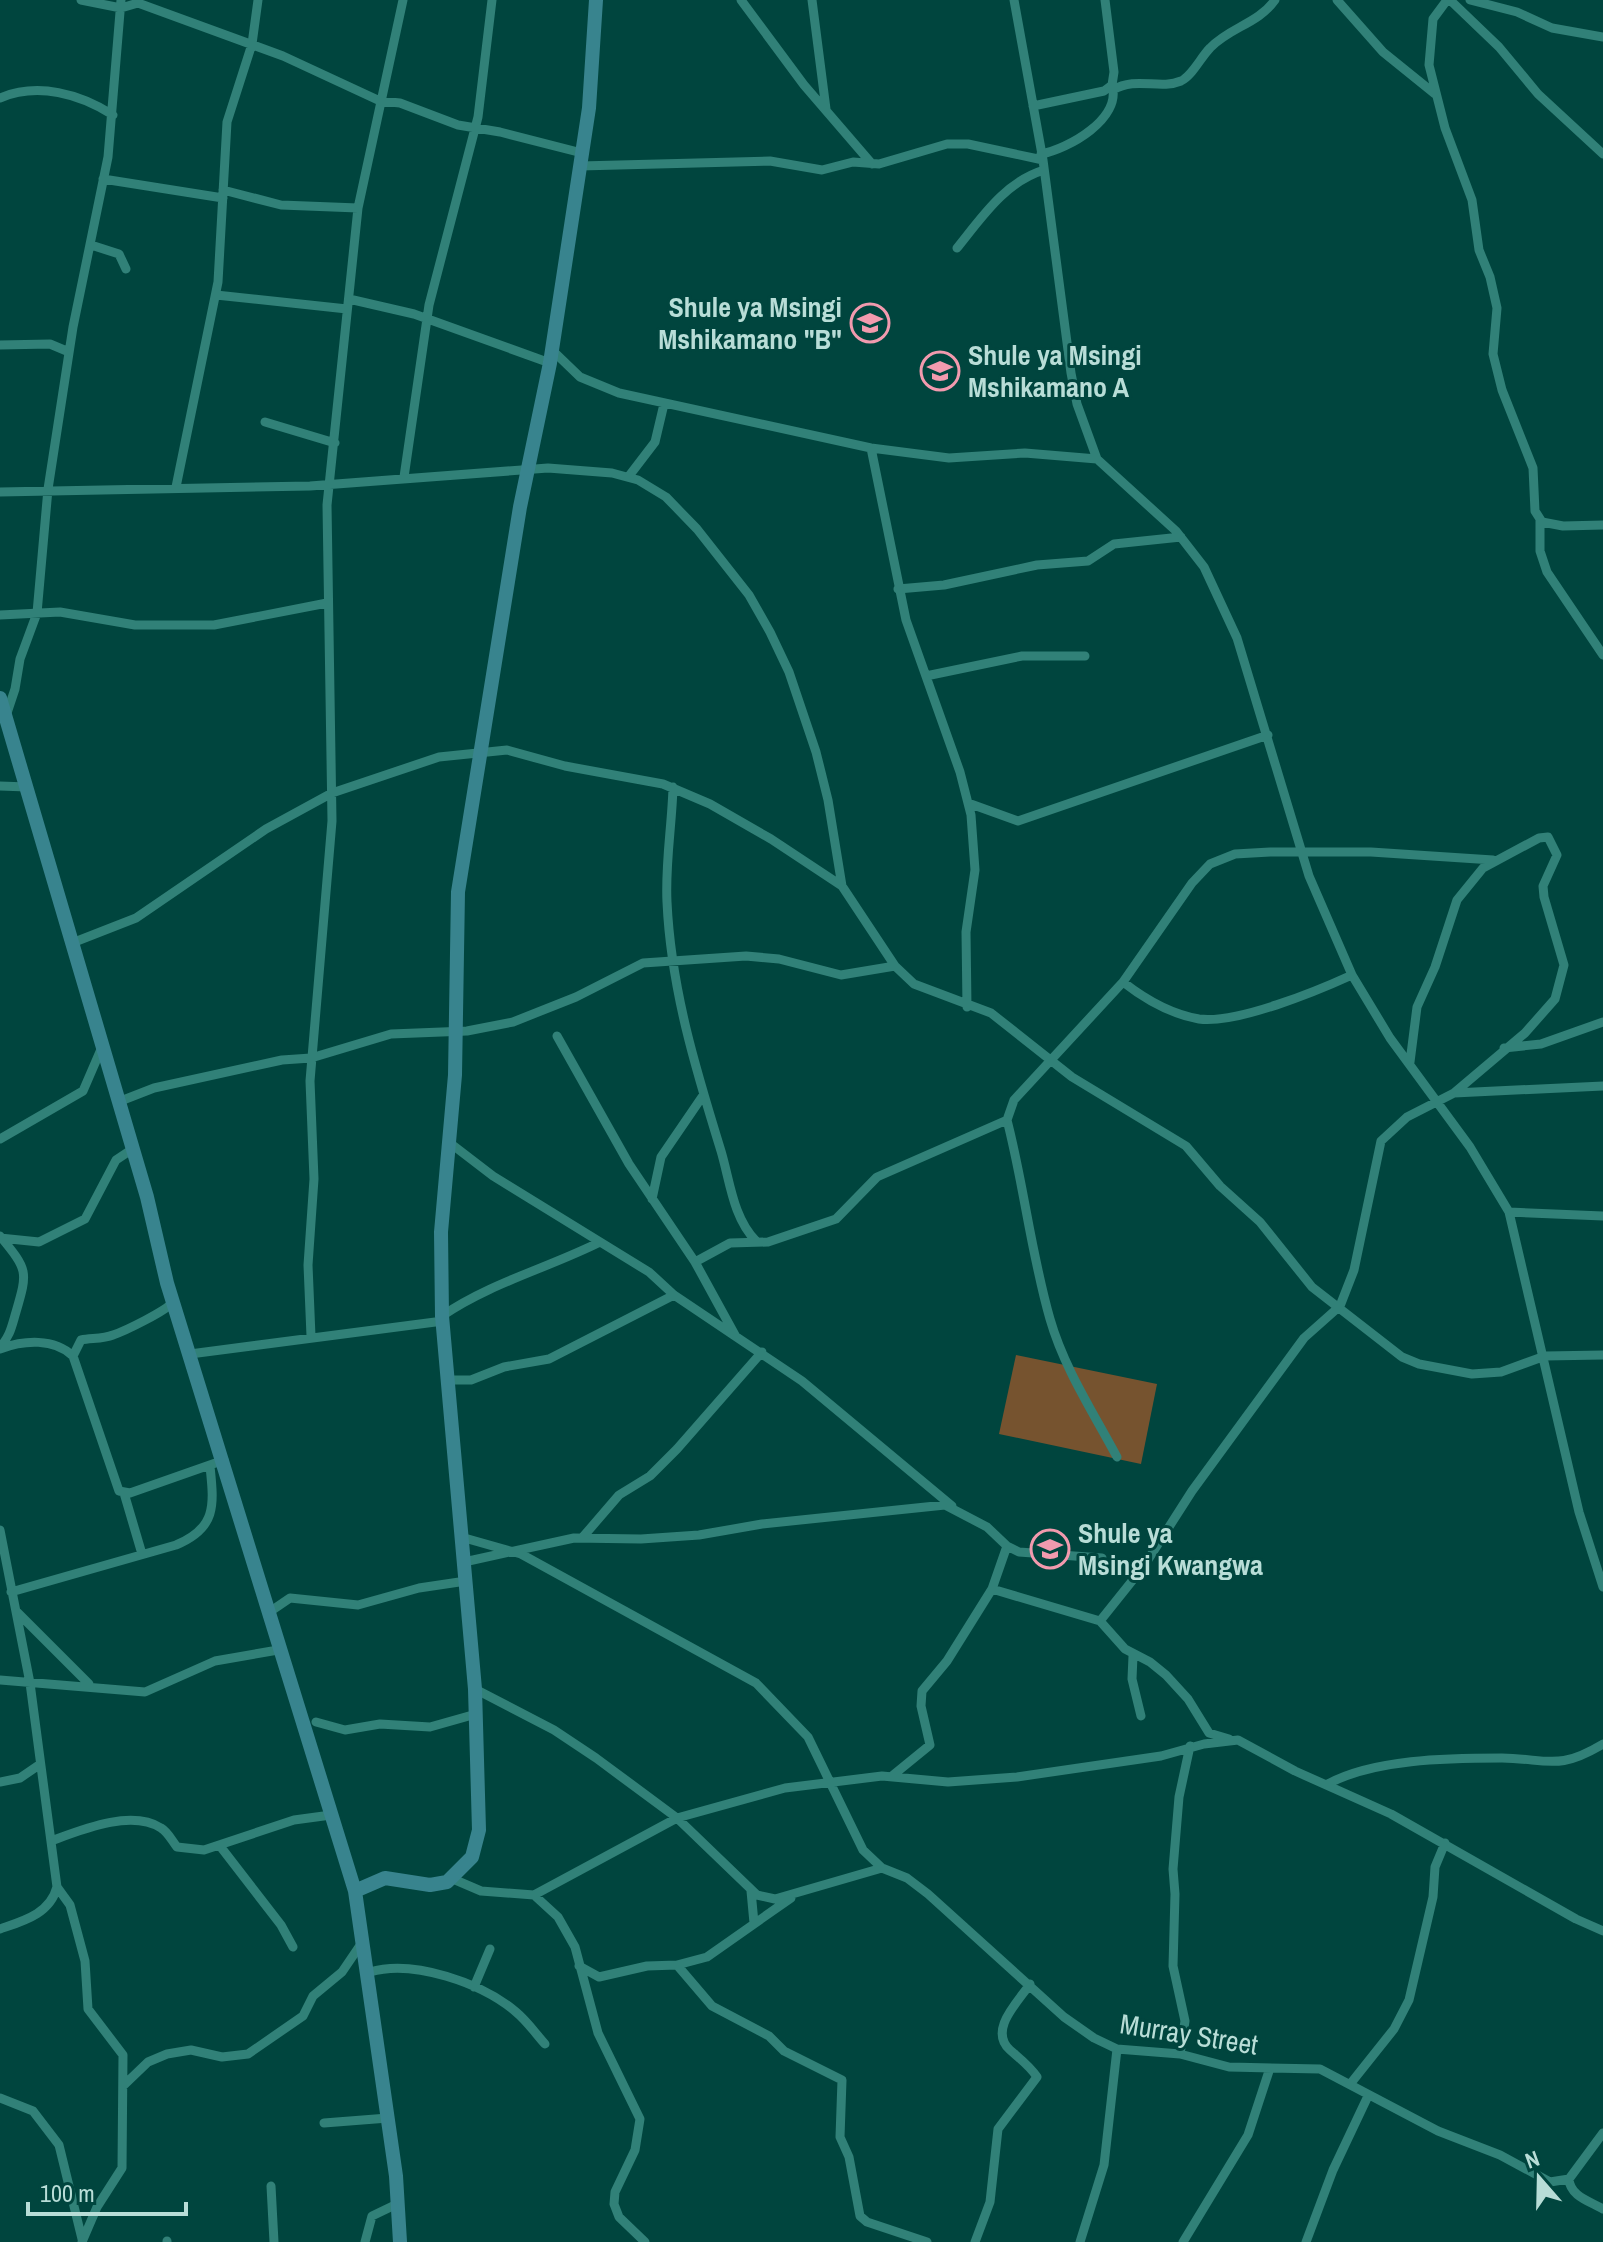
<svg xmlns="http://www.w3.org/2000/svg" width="1603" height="2242" font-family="'Archivo Narrow',sans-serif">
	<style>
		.green { fill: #76532f }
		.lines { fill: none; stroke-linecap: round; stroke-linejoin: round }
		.street { stroke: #318178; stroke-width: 9 }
		.secondary { stroke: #38848e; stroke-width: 14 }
		.labels { text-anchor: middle; stroke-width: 6; stroke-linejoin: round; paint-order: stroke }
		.poi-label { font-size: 28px; font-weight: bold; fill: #b8ddd7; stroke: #00453e; text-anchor: start }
		.street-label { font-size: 28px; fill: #b8ddd7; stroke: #00453e }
	</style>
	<rect width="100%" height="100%" fill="#00453e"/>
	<path class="green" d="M 1016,1355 L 1157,1384 L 1141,1464 L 999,1434 Z"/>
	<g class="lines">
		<path class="street" d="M 81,0 L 121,8 L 138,3 L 283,56 L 380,101 L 400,103 L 458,125 L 500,132 L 582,153
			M 741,0 L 804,85 L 872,164
			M 812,0 L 826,109
			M 1014,0 L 1043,160 L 1071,373 L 1077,404 L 1097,459
			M 1337,0 L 1383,52 L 1435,94
			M 1447,0 L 1433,19 L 1429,65 L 1445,128 L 1472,200 L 1479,250 L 1490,277 L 1497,308 L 1493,354 L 1502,390 L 1533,468 L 1535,511 L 1542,522 L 1563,526 L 1603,525
			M 1450,0 L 1499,47 L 1538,94 L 1603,154
			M 1470,0 L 1517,12 L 1552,28 L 1603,37
			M 1113,90 C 1136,76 1159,90 1181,81 C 1192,76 1201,57 1210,48 C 1230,27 1258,24 1275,0
			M 0,98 C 38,82 80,94 113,115
			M 1033,106 L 1104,91 L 1112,85 L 1114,72 L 1105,0
			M 1041,154 C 1068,149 1122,119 1112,85
			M 580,166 L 770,161 L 822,170 L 853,162 L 879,164 L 947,144 L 968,144 L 1043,160
			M 103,179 L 223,198
			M 223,190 L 281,205 L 358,208
			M 91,245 L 119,254 L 126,269
			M 957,248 C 982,217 1005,182 1044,170
			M 216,295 L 347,309
			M 349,299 L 414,314 L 550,363
			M 0,345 L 50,344 L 69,352
			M 552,350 L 580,377 L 619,393 L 871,448 L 949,458 L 1025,453 L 1097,459 L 1176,531 L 1204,567 L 1237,638 L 1309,876 L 1352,975 L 1390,1038 L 1470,1147 L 1509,1212 L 1579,1512 L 1603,1587
			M 265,422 L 335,443
			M 871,448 L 906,620 L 960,772 L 971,815 L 975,870 L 966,932 L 967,1007
			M 629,476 L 655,442 L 664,404
			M 404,477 L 429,305 L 478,117 L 492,0
			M 176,487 L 218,282 L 227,122 L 252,44 L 258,0
			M 0,492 L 310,486 L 548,468 L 612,473 L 638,480 L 666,497 L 697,529 L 749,595 L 770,632 L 789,672 L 816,752 L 828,800 L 842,886
			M 1540,520 L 1540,551 L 1547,572 L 1603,655
			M 898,589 L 944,585 L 1037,565 L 1088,561 L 1114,544 L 1181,537
			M 0,615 L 60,612 L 135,625 L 214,625 L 327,603
			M 926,676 L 1022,656 L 1085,656
			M 7,713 L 15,689 L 20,659 L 37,613 L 48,489 L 73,327 L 108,157 L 121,0
			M 0,786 L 27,787
			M 673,787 C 672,825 665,864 667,902 C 671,989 696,1070 721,1151 C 730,1181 733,1218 756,1241
			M 968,803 L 1018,821 L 1268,735
			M 72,943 L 136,918 L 266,829 L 332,793 L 439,757 L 507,750 L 565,766 L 663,784 L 710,804 L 771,839 L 842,886 L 895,966 L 914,984 L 991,1013 L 1072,1077 L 1186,1146 L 1220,1186 L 1260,1222 L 1312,1287 L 1402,1357 L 1419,1364 L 1472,1374 L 1501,1372 L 1545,1356 L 1603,1355
			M 1123,982 C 1146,1000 1170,1014 1199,1019 C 1237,1024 1317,991 1352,975
			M 557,1036 L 629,1164 L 695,1262 L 735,1335
			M 1504,1048 L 1541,1044 L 1603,1022
			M 1454,1093 L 1603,1086
			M 118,1102 L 154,1088 L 282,1060 L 311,1058 L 391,1034 L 467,1031 L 513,1022 L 576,997 L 643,963 L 746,956 L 779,959 L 841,975 L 895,966
			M 1007,1120 C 1024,1186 1031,1253 1050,1319 C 1064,1368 1093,1412 1117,1457
			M 0,1139 L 83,1091 L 102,1047
			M 450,1143 L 493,1176 L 649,1272 L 674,1295 L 802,1381 L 952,1506
			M 652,1199 L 661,1157 L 702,1097
			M 1509,1212 L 1603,1216
			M 0,1236 C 28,1270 28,1271 16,1312 C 12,1325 10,1337 0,1347
			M 0,1238 L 39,1242 L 85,1219 L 116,1160 L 131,1150
			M 695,1262 L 730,1243 L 768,1242 L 836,1219 L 877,1177 L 1007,1120 L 1014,1100 L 1123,982 L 1192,883 L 1210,864 L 1235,854 L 1270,852 L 1371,852 L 1493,860
			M 442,1316 C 490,1283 548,1268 600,1242
			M 311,1336 L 308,1265 L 314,1179 L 310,1081 L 332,821 L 327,505 L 358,208 L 403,0
			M 0,1349 C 24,1340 54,1338 73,1356 L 119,1491 L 130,1493 L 224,1460
			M 190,1354 L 443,1321
			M 73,1356 L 81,1340 C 91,1338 103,1339 113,1335 C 125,1331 166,1311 173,1302
			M 446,1380 L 471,1380 L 504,1367 L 549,1359 L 674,1295
			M 124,1493 L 142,1554
			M 0,1530 L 30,1683 L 57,1887 C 50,1914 23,1921 0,1929
			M 461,1537 L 521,1554 L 756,1683 L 808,1737 L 863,1850 L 882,1868 L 907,1878 L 928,1894 L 1064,2017 L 1094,2038 L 1117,2049 L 1180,2054 L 1229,2067 L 1320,2069 L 1438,2131 L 1500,2155 L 1550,2182 L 1569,2179 L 1603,2133
			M 582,1538 L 619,1495 L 650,1476 L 677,1449 L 762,1352
			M 464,1562 L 574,1538 L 641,1539 L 699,1535 L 762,1524 L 945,1505 L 987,1527 L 1007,1546 L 1019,1552 L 1102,1558
			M 992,1589 L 1100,1621 L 1125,1649 L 1150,1662 L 1166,1675 L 1188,1699 L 1209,1733 L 1229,1739
			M 11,1592 L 176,1545 C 217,1528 214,1505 210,1466
			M 16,1611 L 89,1684
			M 268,1613 L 290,1598 L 358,1605 L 419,1588 L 466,1581
			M 1100,1621 L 1144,1566 L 1192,1491 L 1304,1338 L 1340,1306 L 1354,1270 L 1381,1141 L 1407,1117 L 1454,1093 L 1525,1033 L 1555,999 L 1564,965 L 1544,897 L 1543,886 L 1557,855 L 1548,837 L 1539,838 L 1483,868 L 1457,900 L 1435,967 L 1417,1007 L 1410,1062
			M 1133,1656 L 1132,1679 L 1141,1716
			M 0,1680 L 145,1692 L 215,1661 L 278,1650
			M 475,1689 L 554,1730 L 596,1758 L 677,1818 L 757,1895 L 775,1899 L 882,1868
			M 316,1722 L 345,1730 L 380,1724 L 430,1727 L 476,1714
			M 892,1776 L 930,1745 L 921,1706 L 922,1691 L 947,1661 L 992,1589 L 1007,1546
			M 0,1782 L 20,1778 L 39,1765
			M 1326,1785 C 1372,1759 1448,1758 1502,1758 C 1549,1759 1558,1771 1603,1744
			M 51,1841 C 81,1830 131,1809 161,1828 C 168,1832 172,1841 177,1847 L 204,1850 L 294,1820 L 331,1815
			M 220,1846 L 281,1925 L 293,1947
			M 453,1879 L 481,1891 L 534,1895 L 677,1818 L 785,1788 L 882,1776 L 948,1782 L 1017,1777 L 1161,1756 L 1204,1744 L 1238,1740 L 1295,1771 L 1391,1814 L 1576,1919 L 1603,1931
			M 57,1887 L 70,1905 L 85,1961 L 88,2009 L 123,2055 L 122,2168 L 97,2207 L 82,2242
			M 751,1891 L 754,1923
			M 534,1895 L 558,1917 L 575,1947 L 598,2033 L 640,2119 L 635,2150 L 615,2192 L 614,2204 L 619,2217 L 645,2242
			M 677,1965 L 712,2006 L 769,2036 L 784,2051 L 842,2080 L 840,2137 L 849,2157 L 860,2216 L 867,2222 L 927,2242
			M 579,1966 L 599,1977 L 647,1966 L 677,1965 L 707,1957 L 791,1898
			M 370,1972 C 413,1959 482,1983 516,2012 C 527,2021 536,2034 545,2044
			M 474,1987 L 490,1949
			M 1180,2054 L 1185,2021 L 1173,1966 L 1175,1894 L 1173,1869 L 1179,1797 L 1190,1746
			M 1351,2083 L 1394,2029 L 1409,2000 L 1433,1897 L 1435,1867 L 1445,1843
			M 123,2086 L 148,2062 L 167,2054 L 191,2050 L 222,2057 L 248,2054 L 303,2016 L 313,1996 L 342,1972 L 361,1944
			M 0,2098 L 33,2111 L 59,2145 L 82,2239
			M 324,2123 L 388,2118
			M 1569,2179 C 1570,2196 1589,2201 1603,2209
			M 271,2186 L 274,2242
			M 167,2241 L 167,2242
			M 365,2242 L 372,2216 L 397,2204
			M 975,2242 L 990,2202 L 998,2129 L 1037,2077 C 1030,2066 1019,2058 1010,2050 C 988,2030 1018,2002 1030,1984
			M 1080,2242 L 1104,2165 L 1117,2049
			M 1183,2242 L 1248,2135 L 1270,2068
			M 1306,2242 L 1333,2170 L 1368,2096"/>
		<path class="secondary" d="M 0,698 L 147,1197 L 167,1283 L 355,1891 L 396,2176 L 400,2242
			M 355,1891 L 385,1878 L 430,1885 L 447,1882 L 472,1857 L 479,1830 L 475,1689 L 442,1316 L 441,1232 L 455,1075 L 458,892 L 520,507 L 550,363 L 589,108 L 596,0"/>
	</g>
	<defs>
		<g id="school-ring" transform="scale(2)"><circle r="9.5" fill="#00453e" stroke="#f29aae" stroke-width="1.5"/><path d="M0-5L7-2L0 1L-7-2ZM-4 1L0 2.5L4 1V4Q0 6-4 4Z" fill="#f29aae"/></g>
	</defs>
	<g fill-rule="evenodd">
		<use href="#school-ring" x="870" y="323"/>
		<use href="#school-ring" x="940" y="371"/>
		<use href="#school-ring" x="1050" y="1549"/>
	</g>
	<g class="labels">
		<g class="poi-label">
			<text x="842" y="317" text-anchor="end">Shule ya Msingi<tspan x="842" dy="32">Mshikamano "B"</tspan></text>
			<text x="968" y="365">Shule ya Msingi<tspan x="968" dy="32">Mshikamano A</tspan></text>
			<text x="1078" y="1543">Shule ya<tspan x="1078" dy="32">Msingi Kwangwa</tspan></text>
		</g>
		<g class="street-label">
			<text transform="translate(1189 2034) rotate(9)" y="10">Murray Street</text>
		</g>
	</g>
	<g transform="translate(1539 2178) rotate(340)" stroke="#00453e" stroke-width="6" paint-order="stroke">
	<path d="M0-6L14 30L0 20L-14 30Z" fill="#b8ddd7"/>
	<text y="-12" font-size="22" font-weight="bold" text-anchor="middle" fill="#b8ddd7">N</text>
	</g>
	<path d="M28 2202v12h158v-12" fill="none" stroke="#b8ddd7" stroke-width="4"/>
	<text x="40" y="2202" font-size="24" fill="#b8ddd7" stroke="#00453e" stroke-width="6" paint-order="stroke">100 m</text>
</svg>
